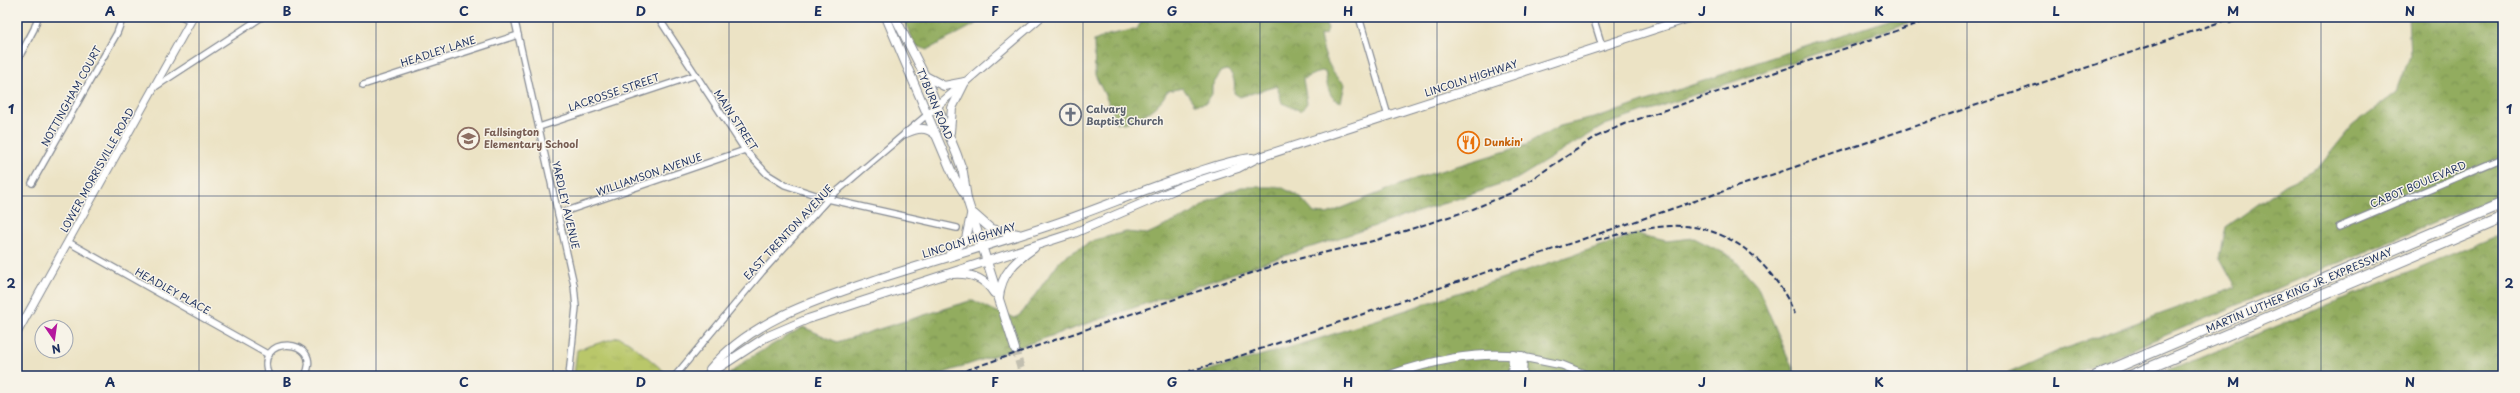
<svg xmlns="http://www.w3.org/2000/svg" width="2520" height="393" font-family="'Playpen Sans',sans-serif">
  <defs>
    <pattern id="forest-crowns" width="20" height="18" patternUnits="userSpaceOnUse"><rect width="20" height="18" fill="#92ac5e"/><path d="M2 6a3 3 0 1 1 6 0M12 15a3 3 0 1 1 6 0" fill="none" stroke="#768c51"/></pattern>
    <pattern id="park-tufts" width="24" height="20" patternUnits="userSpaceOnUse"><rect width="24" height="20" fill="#b9c76a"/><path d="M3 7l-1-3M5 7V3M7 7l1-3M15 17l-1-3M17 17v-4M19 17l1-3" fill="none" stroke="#9eab5e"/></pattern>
  </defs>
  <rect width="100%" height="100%" fill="#f7f3e8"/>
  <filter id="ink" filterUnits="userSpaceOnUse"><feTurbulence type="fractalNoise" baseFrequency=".025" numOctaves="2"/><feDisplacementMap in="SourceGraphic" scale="8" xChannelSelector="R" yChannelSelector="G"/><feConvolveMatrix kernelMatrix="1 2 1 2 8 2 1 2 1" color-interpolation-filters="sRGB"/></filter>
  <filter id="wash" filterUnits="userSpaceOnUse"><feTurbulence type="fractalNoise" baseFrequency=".012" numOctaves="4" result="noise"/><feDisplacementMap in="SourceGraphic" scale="16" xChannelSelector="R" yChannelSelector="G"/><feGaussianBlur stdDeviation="0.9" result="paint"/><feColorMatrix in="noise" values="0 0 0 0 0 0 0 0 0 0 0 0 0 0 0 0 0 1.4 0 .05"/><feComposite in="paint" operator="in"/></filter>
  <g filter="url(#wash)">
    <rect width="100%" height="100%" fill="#ece3c5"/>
    <g fill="url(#forest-crowns)" stroke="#566e5e">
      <polygon points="902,17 984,17 974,25 927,50 916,46"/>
      <path d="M1144,17H1322L1328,28L1326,34L1320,35C1323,54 1330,73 1345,84L1341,102C1328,100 1327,83 1325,72L1321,71L1303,79L1307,103L1301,111L1282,103L1277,86L1240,97L1234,93C1235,83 1235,76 1227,70L1222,71L1212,86V94L1206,103L1195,105L1183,88L1167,91C1162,106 1132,126 1116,123L1112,110L1095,75L1094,41L1108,35L1137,29Z"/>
      <polygon points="1898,17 1925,17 1605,125 1515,180 1284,256 935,376 727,376 746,360 803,327 837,342 973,300 992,310 1015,318 1022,313 1061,259 1094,240 1126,232 1147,234 1191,214 1209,201 1241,187 1281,187 1300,197 1314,213 1327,214 1417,178 1526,145 1560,126 1606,115 1761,61"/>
      <polygon points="2408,17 2503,17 2503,194 2068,376 2002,376 2058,351 2236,287 2220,258 2226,227 2285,185 2319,167 2352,126 2397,91 2410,56"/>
      <polygon points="2503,233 2503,376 2156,376"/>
      <polygon points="1637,234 1666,241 1694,238 1732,257 1757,285 1796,376 1188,376 1309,342"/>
    </g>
    <polygon fill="url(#park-tufts)" stroke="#6a7b64" points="618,337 629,342 665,372 663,376 574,376 577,350"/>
  </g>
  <g filter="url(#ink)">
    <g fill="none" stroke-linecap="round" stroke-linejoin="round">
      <polyline stroke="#c2bfb0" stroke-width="8" stroke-dasharray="8 4" stroke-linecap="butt" points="1015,349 1023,376"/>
      <defs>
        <g id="street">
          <polyline points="183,17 191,21"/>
          <polyline points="514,17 574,285 576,307 569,376"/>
          <polyline points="658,17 745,150 767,174 785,185 828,199 957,228"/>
          <polyline points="1359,17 1388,116"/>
          <polyline points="1593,17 1602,46"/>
          <polyline points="17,61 34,29 38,17"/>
          <polyline points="363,85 518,35"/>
          <polyline points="155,87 262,17"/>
          <polyline points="539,127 696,75"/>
          <polyline points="32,183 117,33 123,17"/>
          <polyline points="558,214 745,150"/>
          <polyline points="2339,227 2503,158"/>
          <polyline points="68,242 269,355"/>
          <path d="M269,376C251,334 325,336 305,376"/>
          <polyline points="675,376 762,272 828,199 928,114"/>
        </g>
        <g id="secondary">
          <polyline points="928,114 1041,17"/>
          <polyline points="17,333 193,17"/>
          <polyline points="1522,357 1562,365 1589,376"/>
        </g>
        <g id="primary">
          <polyline points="886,17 953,175 964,193"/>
          <polyline points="895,17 925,76 957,155 963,172 967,199 1015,349"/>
          <polyline points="927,77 944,86 965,82"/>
          <polyline points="950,132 952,108 965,82"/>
          <path d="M906,133C917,128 926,126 936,135"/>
          <polyline points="974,214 991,229 1018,234"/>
          <polyline points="950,254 966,239 971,215"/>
          <path d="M953,274C970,273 984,277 994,293"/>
          <path d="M999,297C1001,274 1015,261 1034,248"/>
          <path d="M710,369C754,318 822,298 884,277C943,258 1002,242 1060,222C1105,206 1148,188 1194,173C1213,167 1231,160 1252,158"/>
          <polyline points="706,376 766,337 808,319 1074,233 1183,186 1238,168 1257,158 1692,17"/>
          <path d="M1387,376C1431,361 1473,351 1520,356"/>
        </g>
        <g id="highway">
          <polyline points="1513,376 1514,356"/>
          <polyline points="1521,376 1522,357"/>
          <polyline points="2096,376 2503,203"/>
          <polyline points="2130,376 2503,218"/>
        </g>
      </defs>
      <use href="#street" stroke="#848992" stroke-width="8"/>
      <use href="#secondary" stroke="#848992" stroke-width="9"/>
      <use href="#primary" stroke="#848992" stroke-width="10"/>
      <use href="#highway" stroke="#848992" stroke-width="12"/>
      <use href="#street" stroke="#fff" stroke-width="5.5"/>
      <use href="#secondary" stroke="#fff" stroke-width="7"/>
      <use href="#primary" stroke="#fff" stroke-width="8"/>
      <use href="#highway" stroke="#fff" stroke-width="10"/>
      <g stroke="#1b2f5e" stroke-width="2" stroke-dasharray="6 3" stroke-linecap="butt">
        <polyline points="2229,23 2248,17"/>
        <path d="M1596,240C1620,234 1646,227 1671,226C1729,223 1773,264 1795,314"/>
        <polyline points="949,376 1281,263 1377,240 1473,209 1511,193 1594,138 1624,124 1937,17"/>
        <polyline points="1172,376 1231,359 2235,17"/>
      </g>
    </g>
  </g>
  <path fill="none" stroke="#1b2f5e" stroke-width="1" stroke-opacity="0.55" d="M199,17V376M376,17V376M553,17V376M729,17V376M906,17V376M1083,17V376M1260,17V376M1437,17V376M1614,17V376M1791,17V376M1967,17V376M2144,17V376M2321,17V376M17,196H2503"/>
  <defs>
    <symbol id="church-ring" viewBox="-11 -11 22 22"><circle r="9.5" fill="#f7f3e8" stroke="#6b7280" stroke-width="1.5"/><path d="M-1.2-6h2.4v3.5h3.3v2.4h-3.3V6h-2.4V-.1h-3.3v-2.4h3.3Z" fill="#6b7280"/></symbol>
    <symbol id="school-ring" viewBox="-11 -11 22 22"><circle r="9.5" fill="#f7f3e8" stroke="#8d6e63" stroke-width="1.5"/><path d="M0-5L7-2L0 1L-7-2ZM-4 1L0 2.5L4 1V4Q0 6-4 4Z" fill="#8d6e63"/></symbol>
    <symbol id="restaurant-ring" viewBox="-11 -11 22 22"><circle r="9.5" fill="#f7f3e8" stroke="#e8710a" stroke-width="1.5"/><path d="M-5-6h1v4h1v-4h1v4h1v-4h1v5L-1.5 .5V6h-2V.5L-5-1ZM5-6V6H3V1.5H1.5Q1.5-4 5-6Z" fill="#e8710a"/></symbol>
  </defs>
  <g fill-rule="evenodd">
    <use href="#church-ring" x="1058" y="102" width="25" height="25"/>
    <use href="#school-ring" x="456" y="126" width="25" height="25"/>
    <use href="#restaurant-ring" x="1456" y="130" width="25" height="25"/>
  </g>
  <g text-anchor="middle" stroke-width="3" stroke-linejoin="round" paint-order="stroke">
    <g font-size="10" fill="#1b2f5e" stroke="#f7f3e8">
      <text transform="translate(438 51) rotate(-18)" y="4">HEADLEY LANE</text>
      <text transform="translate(1471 78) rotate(-18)" y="4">LINCOLN HIGHWAY</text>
      <text transform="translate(614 92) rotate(-19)" y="4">LACROSSE STREET</text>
      <text transform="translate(71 96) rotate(-61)" y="4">NOTTINGHAM COURT</text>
      <text transform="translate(935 104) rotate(67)" y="4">TYBURN ROAD</text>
      <text transform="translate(736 120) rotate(57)" y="4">MAIN STREET</text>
      <text transform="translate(97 170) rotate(-61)" y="4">LOWER MORRISVILLE ROAD</text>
      <text transform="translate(649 174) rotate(-19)" y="4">WILLIAMSON AVENUE</text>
      <text transform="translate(2418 184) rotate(-23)" y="4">CABOT BOULEVARD</text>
      <text transform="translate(566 205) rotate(77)" y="4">YARDLEY AVENUE</text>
      <text transform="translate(788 232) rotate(-47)" y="4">EAST TRENTON AVENUE</text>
      <text transform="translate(969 240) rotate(-17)" y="4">LINCOLN HIGHWAY</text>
      <text transform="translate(2299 290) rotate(-23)" y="4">MARTIN LUTHER KING JR. EXPRESSWAY</text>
      <text transform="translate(173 291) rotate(29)" y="4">HEADLEY PLACE</text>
    </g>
    <g font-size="10" font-weight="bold" fill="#5b616d" stroke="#f7f3e8" text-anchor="start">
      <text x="1086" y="113">Calvary<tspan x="1086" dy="12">Baptist Church</tspan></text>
    </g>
    <g font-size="10" font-weight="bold" fill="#785e54" stroke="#f7f3e8" text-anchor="start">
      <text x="484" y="136">Fallsington<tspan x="484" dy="12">Elementary School</tspan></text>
    </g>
    <g font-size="10" font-weight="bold" fill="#c56008" stroke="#f7f3e8" text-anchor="start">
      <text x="1484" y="146">Dunkin'</text>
    </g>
  </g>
  <rect width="2520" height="393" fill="none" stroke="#f7f3e8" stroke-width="44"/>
  <g transform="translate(54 339) rotate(167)"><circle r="19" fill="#f7f3e8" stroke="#9fa5b1"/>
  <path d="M0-3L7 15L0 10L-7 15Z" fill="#b5179e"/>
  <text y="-6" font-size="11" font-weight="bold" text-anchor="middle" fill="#1b2f5e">N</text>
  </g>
  <rect x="22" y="22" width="2476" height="349" fill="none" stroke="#1b2f5e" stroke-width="1.5"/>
  <g font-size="13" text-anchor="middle" font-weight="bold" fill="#1b2f5e">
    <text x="110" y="16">A</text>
    <text x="287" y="16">B</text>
    <text x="464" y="16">C</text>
    <text x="641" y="16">D</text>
    <text x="818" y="16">E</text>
    <text x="995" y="16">F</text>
    <text x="1172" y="16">G</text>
    <text x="1348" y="16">H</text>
    <text x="1525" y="16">I</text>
    <text x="1702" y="16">J</text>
    <text x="1879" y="16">K</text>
    <text x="2056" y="16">L</text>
    <text x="2233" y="16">M</text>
    <text x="2410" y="16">N</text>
    <text x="11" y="114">1</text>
    <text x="2509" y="114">1</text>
    <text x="11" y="288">2</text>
    <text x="2509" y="288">2</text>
    <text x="110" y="387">A</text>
    <text x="287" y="387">B</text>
    <text x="464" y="387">C</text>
    <text x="641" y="387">D</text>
    <text x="818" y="387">E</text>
    <text x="995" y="387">F</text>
    <text x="1172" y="387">G</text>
    <text x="1348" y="387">H</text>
    <text x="1525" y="387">I</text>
    <text x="1702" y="387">J</text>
    <text x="1879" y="387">K</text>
    <text x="2056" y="387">L</text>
    <text x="2233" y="387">M</text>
    <text x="2410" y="387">N</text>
  </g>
</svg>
